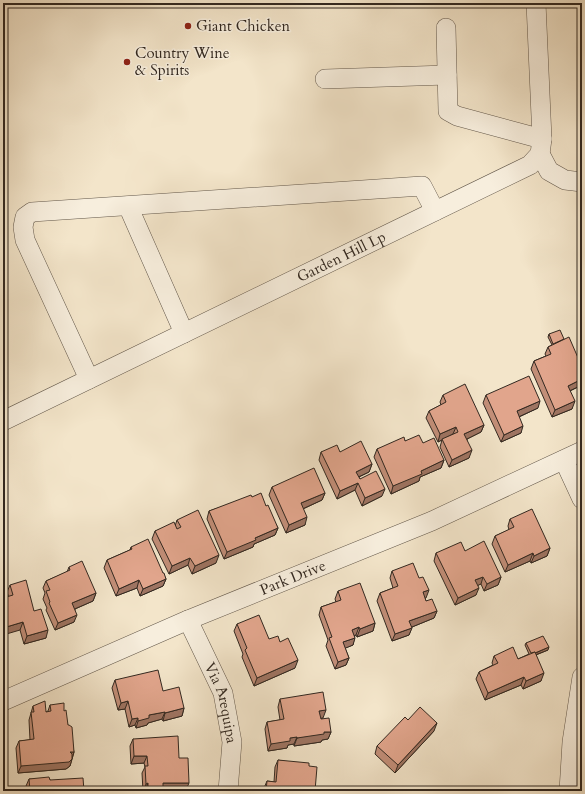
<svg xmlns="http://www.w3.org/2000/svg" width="585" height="794" font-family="Cardo,serif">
  <rect width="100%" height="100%" fill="#f3e5ca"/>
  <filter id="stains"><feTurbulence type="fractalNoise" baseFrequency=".005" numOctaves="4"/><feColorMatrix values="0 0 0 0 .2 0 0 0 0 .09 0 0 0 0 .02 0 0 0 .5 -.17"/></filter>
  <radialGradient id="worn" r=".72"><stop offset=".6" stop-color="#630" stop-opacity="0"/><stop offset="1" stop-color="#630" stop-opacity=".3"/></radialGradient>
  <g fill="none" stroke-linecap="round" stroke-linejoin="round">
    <defs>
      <g id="minor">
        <polyline points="446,28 448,111 457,116 542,139"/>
        <polyline points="325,79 447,75"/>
        <polyline points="540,154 549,171 565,180 582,182"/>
        <polyline points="128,206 184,333"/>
        <polyline points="89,379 25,240 23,227 25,217 32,212 422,186 435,211"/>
        <path id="s1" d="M3,421L530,165L540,154L542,139L536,3"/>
        <polyline points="564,460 582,499"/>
        <path id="s2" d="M188,620L223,693L232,742L228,791"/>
        <path id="s3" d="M3,701L188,620L432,521L582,451"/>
        <polyline points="569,791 572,742 582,677"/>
      </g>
    </defs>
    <use href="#minor" stroke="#62574a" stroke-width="20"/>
    <use href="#minor" stroke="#f7eedd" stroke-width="19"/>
  </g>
  <g fill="#c28e78" stroke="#322820">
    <polygon points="549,334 564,339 582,367 582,385 570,391 572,409 552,417 531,369 534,361 546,356 545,354 548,347 552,345 548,337"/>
    <polygon points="443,395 484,425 481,432 467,439 469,458 449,467 440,447 442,440 438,442 426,418 429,411 441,405 440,402"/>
    <polygon points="486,395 538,408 519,417 521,433 501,442 483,403"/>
    <polygon points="405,441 423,443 444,460 441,468 420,477 419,481 391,494 374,457 377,449"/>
    <polygon points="321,452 340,452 372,464 369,472 359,477 360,479 382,496 362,506 355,490 337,499 319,460"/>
    <polygon points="272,487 325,493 322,500 303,509 305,525 286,533 269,495"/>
    <polygon points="252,497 266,506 278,528 275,535 254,544 253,547 224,559 207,519 209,511"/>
    <polygon points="510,519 550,548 547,556 531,563 530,561 505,572 492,544 495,536 509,530 508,526"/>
    <polygon points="177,520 216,563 192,574 188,565 169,574 152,539 155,531 175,526"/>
    <polygon points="131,547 163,573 166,579 163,586 140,596 137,588 116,596 104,568 107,560 130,550"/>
    <polygon points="465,551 501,577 498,585 484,591 481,584 478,585 476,595 455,605 434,561 436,553"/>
    <polygon points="69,567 96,593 93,601 75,609 74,622 55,630 46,610 47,608 43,599 45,593 43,588 46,581 67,572"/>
    <polygon points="392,571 426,598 425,598 426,601 437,611 434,618 412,627 409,635 392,641 377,601 380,593 393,588 390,578"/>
    <polygon points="10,585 34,611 46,638 24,644 20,630 7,592"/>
    <polygon points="338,591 375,623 373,631 357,637 356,635 355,635 353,645 345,648 349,658 346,665 335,669 326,646 328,640 319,615 321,607 336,602 335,599"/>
    <polygon points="237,624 269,639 295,668 254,686 242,657 243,654 234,631"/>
    <polygon points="526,643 548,650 536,655 541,681 523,689 521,685 485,700 476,679 479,672 493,665 492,663 494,656 518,659 529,654 525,645"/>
    <polygon points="115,680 163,691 184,708 182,716 163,721 162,719 148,723 147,725 136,728 135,725 129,727 125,709 118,710 112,688"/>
    <polygon points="280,699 323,718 321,718 321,719 331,732 328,739 322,740 321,742 294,746 294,744 288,745 287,748 268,751 265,729 267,722 280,720 278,707"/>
    <polygon points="50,705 64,711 74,752 70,766 66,769 18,773 16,748 19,741 30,740 29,720 33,706 46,712 48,711"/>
    <polygon points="408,720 434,731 395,773 375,754 377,746"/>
    <polygon points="133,739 179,758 186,790 143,791 142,773 145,767 144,763 131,764 130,746"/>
    <polygon points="278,760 309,766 315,791 264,791 264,788 267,781 274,782 275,767"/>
    <polygon points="29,779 50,780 84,791 26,791 26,786"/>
  </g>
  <g fill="#9e7462" stroke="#322820">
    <polygon points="582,379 582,385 565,393 568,386"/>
    <polygon points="540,401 538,408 514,419 517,411"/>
    <polygon points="575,401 572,409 552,417 555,410"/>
    <polygon points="484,425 481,432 461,442 464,434"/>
    <polygon points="523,426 521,433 501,442 504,435"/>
    <polygon points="456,427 453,434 438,442 440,434"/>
    <polygon points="472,450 469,458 449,467 452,460"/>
    <polygon points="444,460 441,468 420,477 419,481 391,494 393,486 421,471"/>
    <polygon points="372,464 369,472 354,479 356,472"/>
    <polygon points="358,483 355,490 337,499 340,491"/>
    <polygon points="385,489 382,496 362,506 365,498"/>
    <polygon points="325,493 322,500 298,511 301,503"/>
    <polygon points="307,517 305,525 286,533 289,525"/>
    <polygon points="278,528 275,535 254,544 253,547 224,559 227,552 255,538"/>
    <polygon points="550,548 547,556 531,563 534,556"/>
    <polygon points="533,553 530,561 505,572 508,565"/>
    <polygon points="219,555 216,563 192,574 195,566"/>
    <polygon points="190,558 188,565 169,574 172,566"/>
    <polygon points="483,577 481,584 472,588 475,580"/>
    <polygon points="501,577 498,585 484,591 487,584"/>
    <polygon points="166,579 163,586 140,596 143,589"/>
    <polygon points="139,580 137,588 116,596 119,589"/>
    <polygon points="479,588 476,595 455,605 458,598"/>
    <polygon points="429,590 426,598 420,600 423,592"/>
    <polygon points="96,593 93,601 70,611 72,603"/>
    <polygon points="437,611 434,618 407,629 409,621"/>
    <polygon points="77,615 74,622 55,630 58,623"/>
    <polygon points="23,622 20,630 3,635 3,628"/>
    <polygon points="375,623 373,631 357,637 360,629"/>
    <polygon points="359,627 356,635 350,637 352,630"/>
    <polygon points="412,628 409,635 392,641 395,634"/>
    <polygon points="48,630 46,638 24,644 27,636"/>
    <polygon points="355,638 353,645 341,650 343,642"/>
    <polygon points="549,647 548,650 530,657 531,655"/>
    <polygon points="349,658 346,665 335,669 338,662"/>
    <polygon points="298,660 295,668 254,686 257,678"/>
    <polygon points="544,673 541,681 523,689 526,681"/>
    <polygon points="524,677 521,685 485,700 488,693"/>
    <polygon points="128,701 125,709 118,710 121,703"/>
    <polygon points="184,708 182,716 163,721 165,713"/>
    <polygon points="326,710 323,718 317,719 319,711"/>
    <polygon points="165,712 162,719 148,723 147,725 136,728 138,721 149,715"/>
    <polygon points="138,718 135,725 129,727 132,719"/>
    <polygon points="437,723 434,731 395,773 398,765"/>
    <polygon points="324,732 331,732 328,739 322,740 321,742 294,746 297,738"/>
    <polygon points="297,737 294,744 288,745 287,748 268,751 271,744 290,738"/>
    <polygon points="70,752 74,752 70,766 66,769 18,773 21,766"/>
    <polygon points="134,756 147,756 144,763 131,764"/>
    <polygon points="148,783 145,791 143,791 146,784"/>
    <polygon points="163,783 189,783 186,790 148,791 148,789"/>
  </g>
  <g fill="#e1a58c" stroke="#322820">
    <polygon points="560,330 564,339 553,344 549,334"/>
    <polygon points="569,337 582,367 582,379 568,386 575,401 555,410 534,361 551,354 548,347"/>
    <polygon points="529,376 540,401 517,411 523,426 504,435 486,395"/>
    <polygon points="465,384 484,425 464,434 472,450 452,460 442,439 458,432 456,427 440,434 429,411 446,402 443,395"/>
    <polygon points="419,435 423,443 434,438 444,460 421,471 422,474 393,486 377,449 404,437 405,441"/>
    <polygon points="361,441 372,464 356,472 360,479 376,471 385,489 365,498 358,483 340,491 321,452 337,445 340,452"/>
    <polygon points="314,468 325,493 301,503 307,517 289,525 272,487"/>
    <polygon points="261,493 266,506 268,505 278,528 255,538 256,540 227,552 209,511 251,495 252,497"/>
    <polygon points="532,509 550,548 534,556 533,553 508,565 495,536 514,527 510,519"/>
    <polygon points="198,510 219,555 195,566 190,558 172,566 155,531 174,522 177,529 181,527 177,520"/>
    <polygon points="148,539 163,573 164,573 166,579 143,589 139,580 119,589 107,560 132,549 131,547"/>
    <polygon points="484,541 501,577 487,584 483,577 475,580 479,588 458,598 436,553 461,542 465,551"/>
    <polygon points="82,561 96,593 72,603 77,615 58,623 49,603 50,602 46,591 50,590 46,581 70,570 69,567"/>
    <polygon points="413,563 419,578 423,577 429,590 423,592 426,601 432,599 437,611 409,621 412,628 395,634 380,593 398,586 392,571"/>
    <polygon points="26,580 34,611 41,609 48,630 27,636 23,622 3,628 3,598 13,595 10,585"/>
    <polygon points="360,583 375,623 360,629 359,627 352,630 355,638 343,642 349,658 338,662 329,638 332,637 321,607 341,600 338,591"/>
    <polygon points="259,615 269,639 278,636 280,642 288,638 298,660 257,678 245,650 247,648 237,624"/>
    <polygon points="543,636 549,647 535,653 535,652 531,653 526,643"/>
    <polygon points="513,647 518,659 535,652 544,673 526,681 524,677 488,693 479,672 498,663 494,656"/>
    <polygon points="158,670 163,691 179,687 184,708 165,713 165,712 149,715 149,718 138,721 138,718 132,719 128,701 121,703 115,680"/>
    <polygon points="323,692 326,710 319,711 321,719 329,718 331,732 324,732 324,734 297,738 297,737 290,738 290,741 271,744 267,722 284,719 280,699"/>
    <polygon points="45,701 46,712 51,711 50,705 64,703 64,711 66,710 68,725 69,725 72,727 74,752 70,752 72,754 72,759 69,762 21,766 19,741 34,739 31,712 34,712 33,706"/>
    <polygon points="420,707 437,723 398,765 377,746 405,717 408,720"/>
    <polygon points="178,736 179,758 188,758 189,783 163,783 163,788 148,789 148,783 146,784 145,766 148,766 147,756 134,756 133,739"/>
    <polygon points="278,760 309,763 309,766 317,767 315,791 266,791 267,781 276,782"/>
    <polygon points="49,777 50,780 83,778 84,791 30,791 29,779"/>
  </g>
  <g fill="#8f2418" stroke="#f7eedd" stroke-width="1.5">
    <circle cx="188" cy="26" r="4"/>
    <circle cx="127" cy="62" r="4"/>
  </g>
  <g text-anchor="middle" stroke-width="3" stroke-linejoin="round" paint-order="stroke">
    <g font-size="15" fill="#322820" stroke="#f7eedd" text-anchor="start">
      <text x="196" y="31">Giant Chicken</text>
      <text x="135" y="58">Country Wine<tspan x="135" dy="17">&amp; Spirits</tspan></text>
    </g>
    <g font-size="15" fill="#322820" stroke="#f7eedd">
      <text dy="5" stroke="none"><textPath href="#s1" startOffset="376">Garden Hill Lp</textPath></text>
      <text dy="5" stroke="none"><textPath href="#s3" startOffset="315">Park Drive</textPath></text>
      <text dy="5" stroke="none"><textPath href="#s2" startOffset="90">Via Arequipa</textPath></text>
    </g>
  </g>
  <rect width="585" height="794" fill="none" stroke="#f3e5ca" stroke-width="16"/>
  <rect x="4" y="4" width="577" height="786" fill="none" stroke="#322820" stroke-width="2"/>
  <rect x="8" y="8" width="569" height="778" fill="none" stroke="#322820"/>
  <rect width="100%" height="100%" filter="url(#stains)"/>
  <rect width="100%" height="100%" fill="url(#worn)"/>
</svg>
